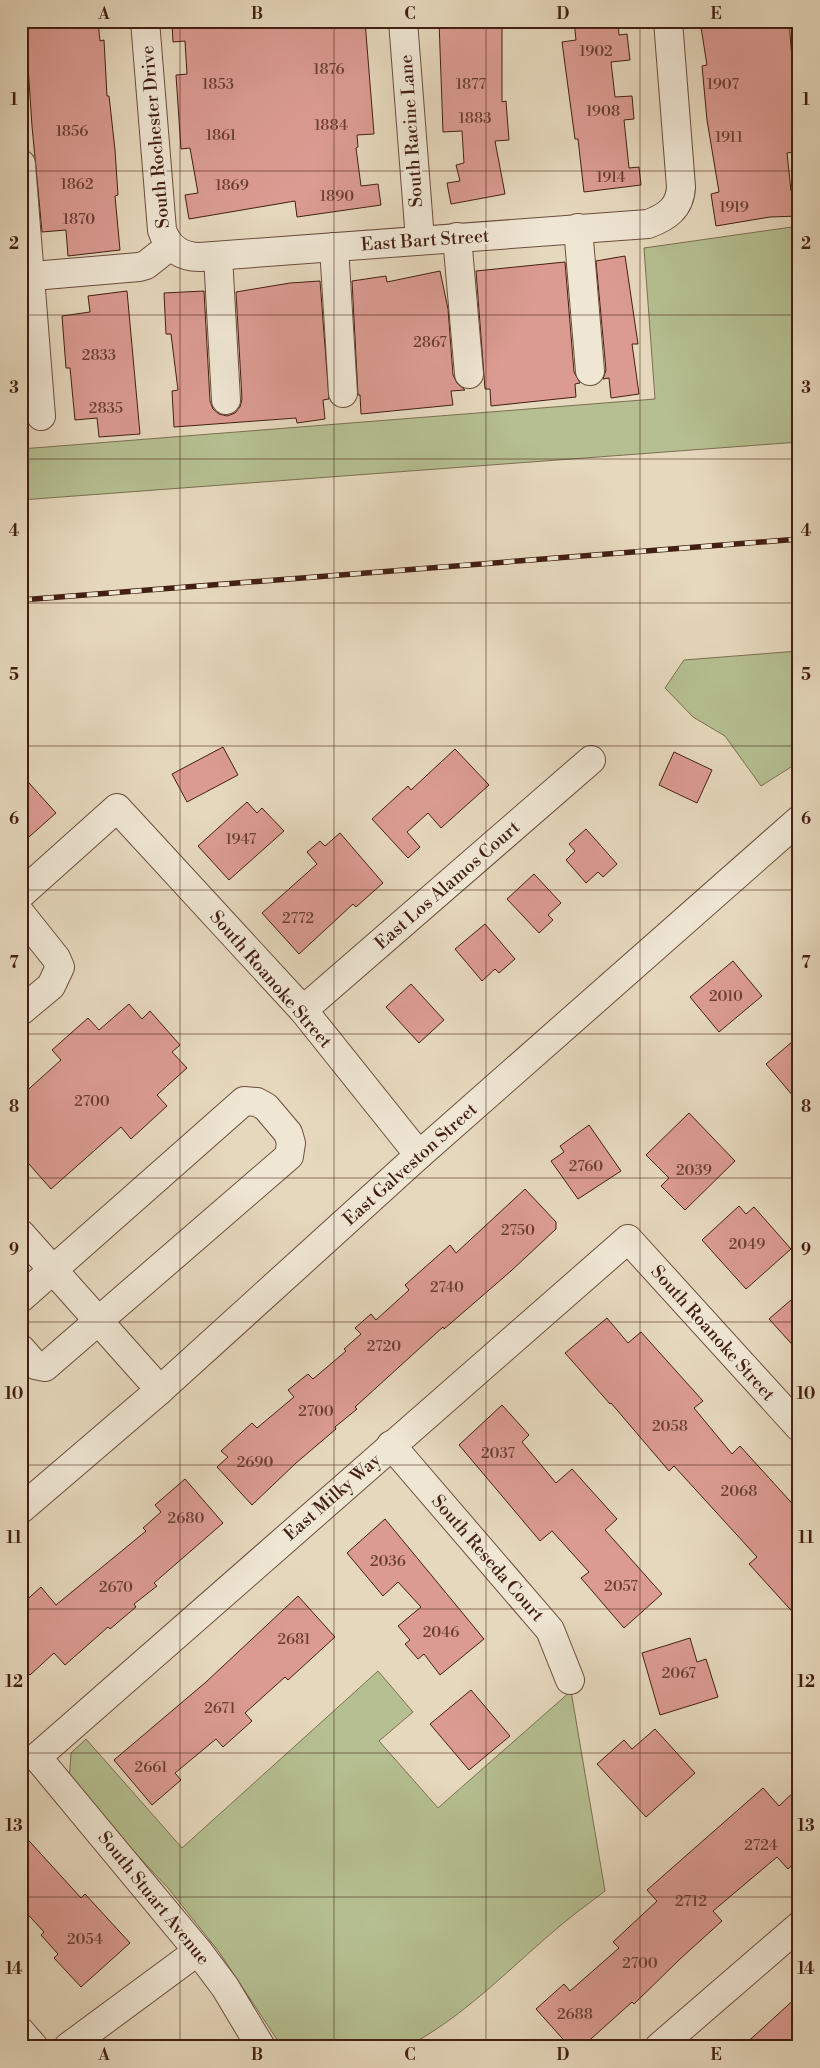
<svg xmlns="http://www.w3.org/2000/svg" width="820" height="2068" font-family="'Libre Bodoni',serif">
  <rect width="100%" height="100%" fill="#e6d8bd"/>
  <filter id="stains"><feTurbulence type="fractalNoise" baseFrequency=".004" numOctaves="4"/><feColorMatrix values="0 0 0 0 .2 0 0 0 0 .09 0 0 0 0 .02 0 0 0 .5 -.17"/></filter>
  <radialGradient id="worn" r=".72"><stop offset=".6" stop-color="#630" stop-opacity="0"/><stop offset="1" stop-color="#630" stop-opacity=".3"/></radialGradient>
  <g fill="#b5bf91" stroke="#7c6f52">
    <polygon points="799,226 799,442 21,500 21,449 655,399 644,248"/>
    <polygon points="799,651 799,762 761,786 725,736 693,717 665,688 684,660"/>
    <path d="M378,1671L413,1712L379,1741L438,1808L571,1691L605,1891C588,1904 570,1917 554,1931C507,1971 461,2019 406,2047H282L219,1952L168,1888L69,1782L71,1753L86,1739L182,1848Z"/>
  </g>
  <g fill="#db9b92" stroke="#431f12">
    <polygon points="25,21 98,21 100,41 104,40 107,96 109,96 115,150 118,195 115,196 120,250 68,256 66,230 42,232 32,126"/>
    <polygon points="172,21 365,21 374,134 357,135 358,147 356,148 361,186 378,184 381,205 297,217 295,201 189,219 185,195 198,193 190,148 181,149 176,75 187,74 185,41 173,42"/>
    <polygon points="439,21 502,21 502,102 506,101 509,140 495,141 505,194 451,204 447,183 460,181 456,165 464,163 462,131 443,132"/>
    <polygon points="574,21 618,21 619,35 627,34 630,60 611,62 615,97 632,96 634,119 624,120 629,168 639,167 641,185 584,192 578,139 575,139 562,42 576,40"/>
    <polygon points="700,21 789,21 795,96 793,97 799,125 799,151 787,153 791,191 799,190 799,216 770,217 716,226 711,194 719,192 707,120 702,66 707,65"/>
    <polygon points="625,256 638,344 632,344 639,394 611,398 609,378 603,379 606,370 596,261"/>
    <polygon points="565,262 574,372 580,383 575,384 576,397 491,406 490,389 485,389 476,271"/>
    <polygon points="440,271 448,309 453,375 457,383 465,390 451,391 453,405 361,414 360,395 358,395 352,281 386,276 387,282"/>
    <polygon points="320,281 329,399 323,400 325,419 297,423 296,418 174,427 172,391 178,390 171,334 166,334 164,293 204,291 210,401 213,409 219,414 227,416 235,413 240,407 242,399 236,292 290,283"/>
    <polygon points="127,291 140,434 99,437 97,418 75,420 70,368 66,368 62,316 90,312 88,296"/>
    <polygon points="223,747 238,775 187,802 172,774"/>
    <polygon points="455,749 489,785 441,828 428,813 407,832 420,847 408,858 372,819 408,786 411,790"/>
    <polygon points="674,752 712,770 697,803 659,785"/>
    <polygon points="21,774 56,813 21,844"/>
    <polygon points="247,802 257,813 262,808 284,831 229,880 198,846"/>
    <polygon points="586,829 617,864 603,877 598,872 586,883 566,860 575,851 569,844"/>
    <polygon points="340,833 383,883 356,907 353,904 299,954 262,913 317,864 307,852 320,841 325,846"/>
    <polygon points="534,874 561,903 548,915 553,920 539,933 507,899"/>
    <polygon points="485,924 515,959 499,973 495,969 482,981 455,949"/>
    <polygon points="733,961 762,996 719,1032 690,997"/>
    <polygon points="411,984 444,1020 419,1043 386,1007"/>
    <polygon points="129,1004 142,1019 150,1011 180,1045 172,1052 187,1068 157,1095 167,1106 131,1139 121,1127 51,1189 21,1155 21,1096 61,1060 52,1050 88,1018 99,1030"/>
    <polygon points="799,1036 799,1103 766,1064"/>
    <polygon points="689,1113 735,1161 685,1210 661,1186 669,1178 646,1155"/>
    <polygon points="589,1125 621,1171 578,1199 551,1161 564,1152 560,1146"/>
    <polygon points="525,1189 556,1222 556,1229 511,1271 444,1329 443,1327 355,1407 357,1409 335,1427 336,1429 296,1463 252,1505 217,1467 228,1457 221,1451 252,1423 257,1428 294,1397 288,1390 308,1374 313,1379 346,1351 344,1349 361,1334 355,1328 371,1314 376,1320 409,1290 405,1285 450,1245 456,1253"/>
    <polygon points="739,1206 746,1214 754,1207 791,1249 746,1289 702,1240"/>
    <polygon points="799,1293 799,1352 769,1319"/>
    <polygon points="607,1318 628,1343 641,1332 703,1401 694,1408 732,1454 740,1446 799,1511 799,1619 749,1564 757,1557 674,1466 669,1471 611,1403 610,1404 565,1353"/>
    <polygon points="502,1405 529,1435 522,1442 556,1483 572,1469 617,1519 605,1530 662,1594 624,1628 581,1578 589,1572 552,1531 540,1541 459,1445"/>
    <polygon points="185,1479 223,1523 154,1583 157,1586 134,1604 136,1607 110,1629 108,1627 65,1665 54,1653 30,1675 21,1665 21,1605 41,1587 56,1605 146,1531 143,1528 161,1512 155,1505"/>
    <polygon points="385,1519 484,1639 440,1675 424,1654 418,1659 405,1644 410,1640 398,1626 421,1607 398,1582 383,1596 347,1553"/>
    <polygon points="298,1596 335,1637 288,1680 285,1677 245,1713 252,1721 223,1747 216,1739 175,1773 181,1780 152,1805 114,1760 206,1682"/>
    <polygon points="690,1638 697,1662 706,1659 718,1697 660,1715 642,1653"/>
    <polygon points="471,1690 510,1736 469,1770 430,1724"/>
    <polygon points="655,1729 695,1773 646,1817 597,1764 624,1740 632,1749"/>
    <polygon points="799,1787 799,1859 788,1869 777,1857 713,1911 722,1921 680,1959 634,2004 632,2002 582,2047 570,2047 536,2009 564,1984 570,1991 619,1948 613,1942 657,1901 647,1890 763,1788 779,1806"/>
    <polygon points="21,1832 81,1898 85,1894 130,1943 81,1987 54,1958 58,1954 41,1935 44,1932 21,1907"/>
    <polygon points="799,1995 799,2047 742,2047"/>
  </g>
  <g fill="none" stroke-linecap="round" stroke-linejoin="round">
    <defs>
      <g id="minor">
        <path d="M145,21L162,230C168,248 181,257 200,257L648,224C667,217 680,208 681,187L668,21"/>
        <polyline points="403,21 420,240"/>
        <polyline points="21,164 41,416"/>
        <polyline points="578,228 590,371"/>
        <polyline points="457,237 469,374"/>
        <polyline points="334,247 343,393"/>
        <polyline points="218,256 226,400"/>
        <polyline points="21,277 139,267 146,265 170,246"/>
        <polyline points="21,894 117,808 303,1010 419,1155"/>
        <polyline points="21,914 56,958 60,967 51,986 21,1011"/>
        <polyline points="303,1010 591,760"/>
        <polyline points="21,1234 160,1390"/>
        <polyline points="21,1298 244,1101 257,1102 266,1107 288,1133 291,1143 289,1156 45,1367 35,1365 21,1349"/>
        <polyline points="391,1445 550,1630 570,1680"/>
        <polyline points="21,1509 160,1390 419,1155 799,820"/>
        <polyline points="21,2032 34,2047"/>
        <polyline points="68,2047 198,1951"/>
        <polyline points="261,2047 225,1987 198,1951 37,1757 628,1239 799,1427"/>
        <polyline points="659,2047 799,1926"/>
      </g>
    </defs>
    <use href="#minor" stroke="#6c4d3d" stroke-width="30"/>
    <use href="#minor" stroke="#efe6d4" stroke-width="28"/>
    <defs>
      <polyline id="rail" points="21,600 799,539"/>
    </defs>
    <use href="#rail" stroke="#431f12" stroke-width="5.5"/>
    <use href="#rail" stroke="#efe6d4" stroke-width="4" stroke-dasharray="11" stroke-linecap="butt"/>
  </g>
  <path fill="none" stroke="#431f12" stroke-width="1" stroke-opacity="0.55" d="M180,21V2047M334,21V2047M486,21V2047M640,21V2047M21,171H799M21,315H799M21,459H799M21,603H799M21,746H799M21,890H799M21,1034H799M21,1178H799M21,1322H799M21,1465H799M21,1609H799M21,1753H799M21,1897H799"/>
  <g text-anchor="middle" stroke-width="4.5" stroke-linejoin="round" paint-order="stroke">
    <g font-size="15" fill="#693e32">
      <text x="596" y="56">1902</text>
      <text x="329" y="74">1876</text>
      <text x="218" y="89">1853</text>
      <text x="471" y="89">1877</text>
      <text x="723" y="89">1907</text>
      <text x="603" y="116">1908</text>
      <text x="475" y="123">1883</text>
      <text x="331" y="130">1884</text>
      <text x="72" y="136">1856</text>
      <text x="221" y="140">1861</text>
      <text x="729" y="142">1911</text>
      <text x="611" y="182">1914</text>
      <text x="77" y="189">1862</text>
      <text x="232" y="190">1869</text>
      <text x="337" y="201">1890</text>
      <text x="734" y="212">1919</text>
      <text x="79" y="224">1870</text>
      <text x="430" y="347">2867</text>
      <text x="99" y="360">2833</text>
      <text x="106" y="413">2835</text>
      <text x="241" y="844">1947</text>
      <text x="298" y="923">2772</text>
      <text x="726" y="1001">2010</text>
      <text x="92" y="1106">2700</text>
      <text x="586" y="1171">2760</text>
      <text x="694" y="1175">2039</text>
      <text x="518" y="1235">2750</text>
      <text x="747" y="1249">2049</text>
      <text x="447" y="1292">2740</text>
      <text x="384" y="1351">2720</text>
      <text x="316" y="1416">2700</text>
      <text x="670" y="1431">2058</text>
      <text x="498" y="1458">2037</text>
      <text x="255" y="1467">2690</text>
      <text x="739" y="1496">2068</text>
      <text x="186" y="1523">2680</text>
      <text x="388" y="1566">2036</text>
      <text x="621" y="1591">2057</text>
      <text x="116" y="1592">2670</text>
      <text x="441" y="1637">2046</text>
      <text x="294" y="1644">2681</text>
      <text x="679" y="1678">2067</text>
      <text x="220" y="1713">2671</text>
      <text x="151" y="1772">2661</text>
      <text x="761" y="1850">2724</text>
      <text x="691" y="1906">2712</text>
      <text x="85" y="1944">2054</text>
      <text x="640" y="1968">2700</text>
      <text x="575" y="2019">2688</text>
    </g>
    <g font-size="18" fill="#431f12" stroke="#efe6d4">
      <text transform="translate(411 131) rotate(-94)" y="6">South Racine Lane</text>
      <text transform="translate(155 137) rotate(-95)" y="6">South Rochester Drive</text>
      <text transform="translate(425 240) rotate(-4)" y="6">East Bart Street</text>
      <text transform="translate(447 885) rotate(-41)" y="6">East Los Alamos Court</text>
      <text transform="translate(271 979) rotate(49)" y="6">South Roanoke Street</text>
      <text transform="translate(410 1164) rotate(-42)" y="6">East Galveston Street</text>
      <text transform="translate(713 1333) rotate(48)" y="6">South Roanoke Street</text>
      <text transform="translate(332 1497) rotate(-41)" y="6">East Milky Way</text>
      <text transform="translate(488 1558) rotate(49)" y="6">South Reseda Court</text>
      <text transform="translate(154 1898) rotate(51)" y="6">South Stuart Avenue</text>
    </g>
  </g>
  <rect width="820" height="2068" fill="none" stroke="#e6d8bd" stroke-width="55"/>
  <rect x="28" y="28" width="764" height="2012" fill="none" stroke="#431f12" stroke-width="2"/>
  <g font-size="16" text-anchor="middle" font-weight="bold" fill="#431f12">
    <text x="104" y="19">A</text>
    <text x="257" y="19">B</text>
    <text x="410" y="19">C</text>
    <text x="563" y="19">D</text>
    <text x="716" y="19">E</text>
    <text x="14" y="105">1</text>
    <text x="806" y="105">1</text>
    <text x="14" y="249">2</text>
    <text x="806" y="249">2</text>
    <text x="14" y="393">3</text>
    <text x="806" y="393">3</text>
    <text x="14" y="536">4</text>
    <text x="806" y="536">4</text>
    <text x="14" y="680">5</text>
    <text x="806" y="680">5</text>
    <text x="14" y="824">6</text>
    <text x="806" y="824">6</text>
    <text x="14" y="968">7</text>
    <text x="806" y="968">7</text>
    <text x="14" y="1112">8</text>
    <text x="806" y="1112">8</text>
    <text x="14" y="1255">9</text>
    <text x="806" y="1255">9</text>
    <text x="14" y="1399">10</text>
    <text x="806" y="1399">10</text>
    <text x="14" y="1543">11</text>
    <text x="806" y="1543">11</text>
    <text x="14" y="1687">12</text>
    <text x="806" y="1687">12</text>
    <text x="14" y="1831">13</text>
    <text x="806" y="1831">13</text>
    <text x="14" y="1974">14</text>
    <text x="806" y="1974">14</text>
    <text x="104" y="2060">A</text>
    <text x="257" y="2060">B</text>
    <text x="410" y="2060">C</text>
    <text x="563" y="2060">D</text>
    <text x="716" y="2060">E</text>
  </g>
  <rect width="100%" height="100%" filter="url(#stains)"/>
  <rect width="100%" height="100%" fill="url(#worn)"/>
</svg>
